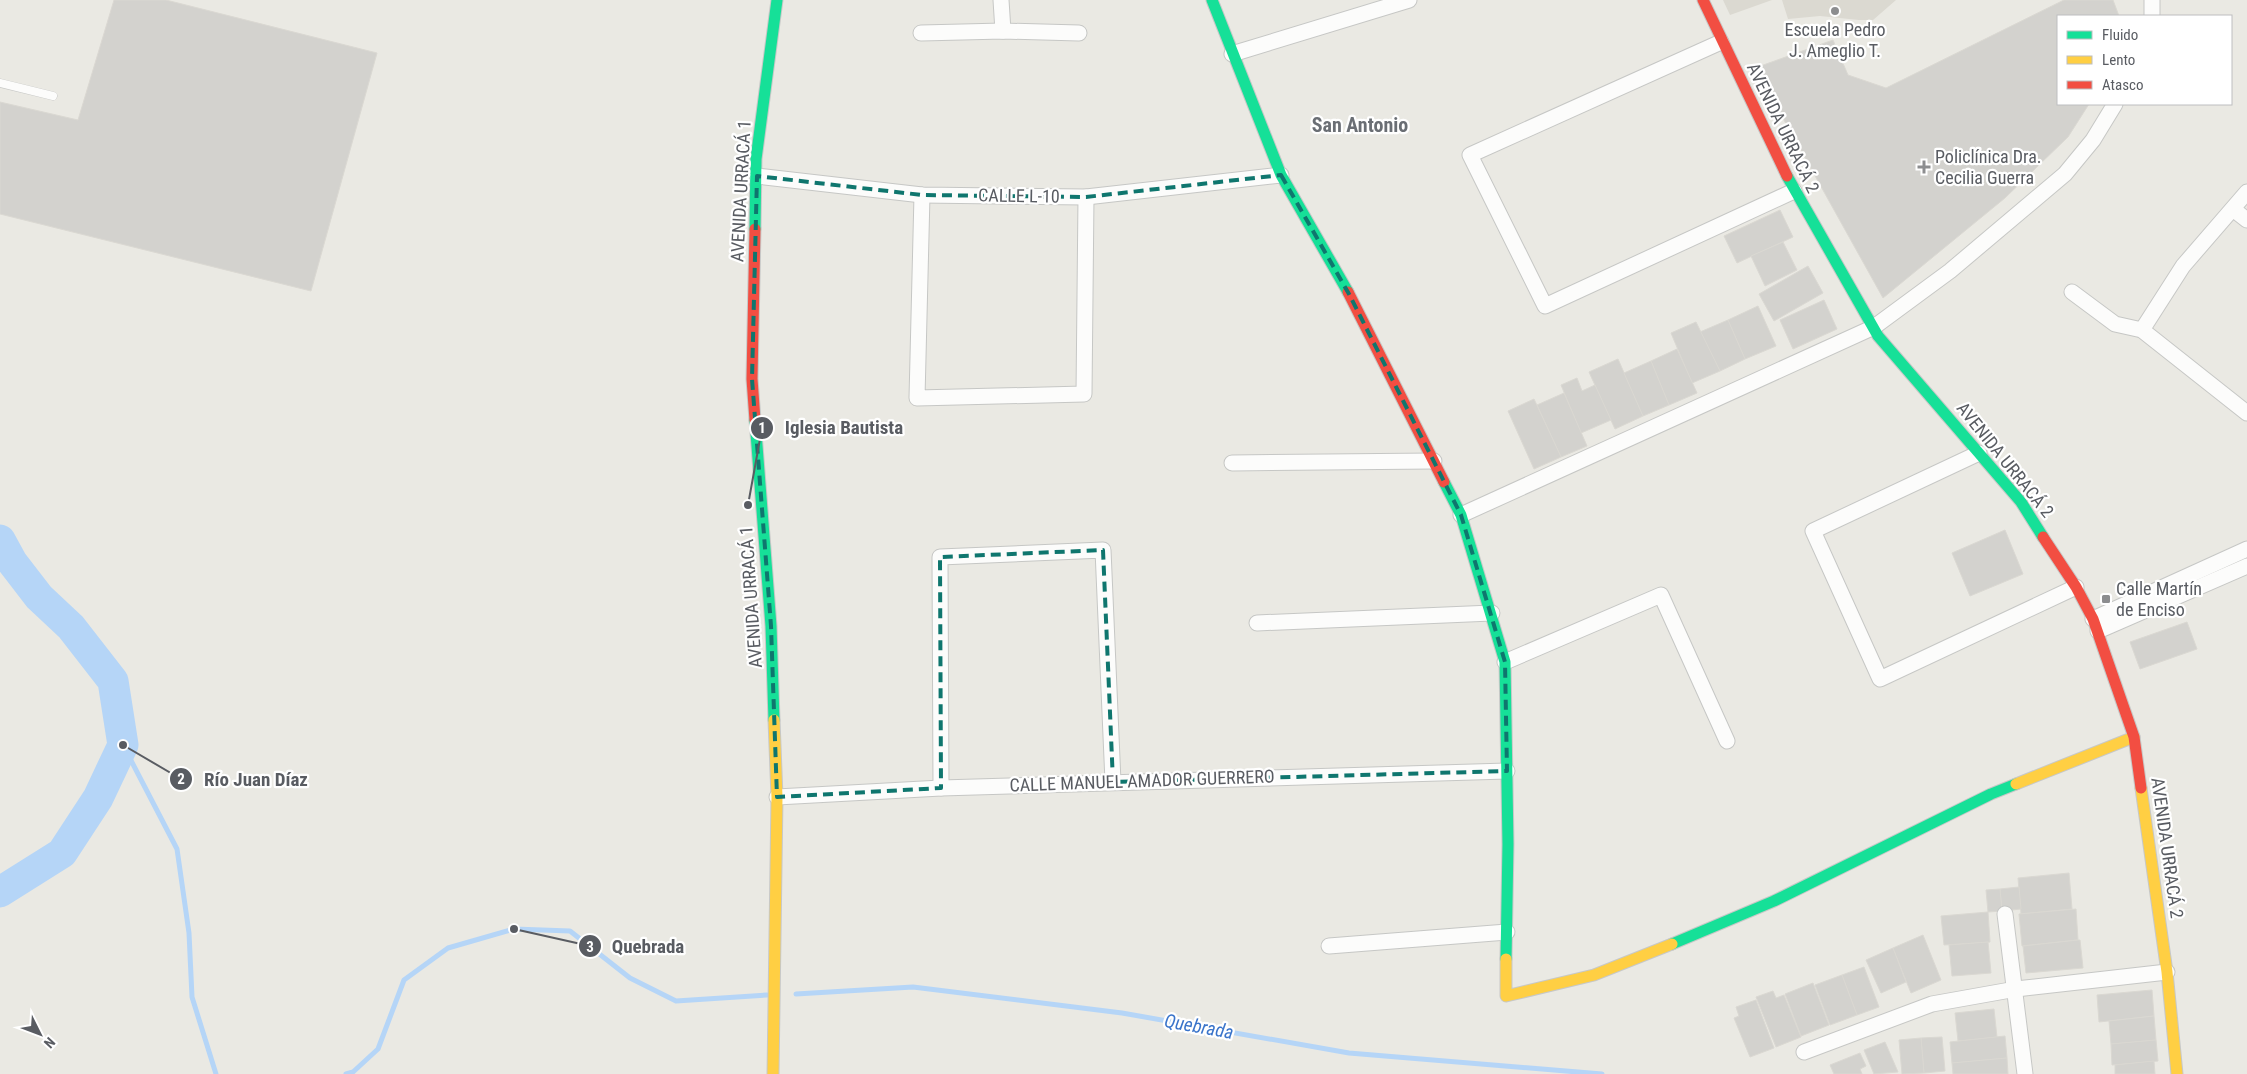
<svg xmlns="http://www.w3.org/2000/svg" width="2247" height="1074" font-family="'Roboto Condensed',sans-serif">
  <rect width="100%" height="100%" fill="#eae9e3"/>
  <g fill="#dbd9d1">
    <polygon points="1723,0 1772,0 1730,15"/>
    <polygon points="1782,0 1896,0 1873,20 1859,20 1820,16 1788,19"/>
  </g>
  <g fill="none" stroke-linecap="round" stroke-linejoin="round">
    <g stroke="#b5d5f7" stroke-width="5">
      <polyline points="123,745 177,849 189,933 192,997 216,1074"/>
      <polyline points="796,994 913,987 1122,1013 1349,1053 1602,1074"/>
      <polyline points="346,1074 353,1072 378,1049 404,980 448,948 514,929 570,931 630,978 676,1001 767,995"/>
    </g>
    <polyline stroke="#b5d5f7" stroke-width="31" points="0,540 12,562 39,597 71,627 113,681 123,745 98,798 62,853 0,892"/>
  </g>
  <g fill="#d3d2ce" stroke="#dad8d2">
    <polygon points="114,0 166,0 377,53 311,291 0,214 0,102 78,120"/>
    <polygon points="2064,0 2113,0 2119,16 2058,16 2058,104 2089,104 2068,137 2005,198 1883,298 1755,68 1833,40 1848,75 1886,88"/>
    <polygon points="1780,210 1793,237 1737,263 1724,236"/>
    <polygon points="1783,242 1797,270 1765,286 1751,256"/>
    <polygon points="1808,266 1823,293 1774,321 1759,294"/>
    <polygon points="1824,300 1837,329 1793,349 1780,320"/>
    <polygon points="1758,306 1776,346 1745,359 1728,320"/>
    <polygon points="1728,320 1745,359 1720,371 1700,332"/>
    <polygon points="1696,322 1720,371 1692,383 1671,333"/>
    <polygon points="1677,349 1697,393 1669,405 1651,361"/>
    <polygon points="1618,359 1643,416 1615,429 1589,372"/>
    <polygon points="1651,361 1669,405 1643,416 1624,373"/>
    <polygon points="1577,378 1582,391 1595,385 1611,420 1581,433 1561,385"/>
    <polygon points="1564,393 1587,446 1561,457 1537,405"/>
    <polygon points="1534,399 1561,457 1534,469 1508,411"/>
    <polygon points="2005,530 2023,574 1970,596 1952,553"/>
    <polygon points="2187,622 2197,649 2140,669 2130,642"/>
    <polygon points="2069,873 2072,909 2021,914 2018,878"/>
    <polygon points="2019,887 2021,909 2002,911 2000,889"/>
    <polygon points="2000,889 2002,911 1988,912 1986,890"/>
    <polygon points="2076,909 2078,940 2022,946 2019,914"/>
    <polygon points="1988,912 1990,942 1944,945 1941,916"/>
    <polygon points="1923,935 1941,980 1911,993 1893,948"/>
    <polygon points="2078,940 2080,940 2083,968 2026,973 2023,946"/>
    <polygon points="1988,942 1991,973 1952,976 1949,945"/>
    <polygon points="1893,948 1906,982 1881,993 1866,960"/>
    <polygon points="1864,967 1879,1007 1857,1015 1842,975"/>
    <polygon points="1842,975 1857,1015 1830,1025 1815,985"/>
    <polygon points="1813,983 1829,1025 1801,1036 1785,994"/>
    <polygon points="2152,990 2154,1016 2099,1022 2097,995"/>
    <polygon points="1773,991 1776,998 1784,995 1801,1037 1776,1047 1756,997"/>
    <polygon points="1756,1000 1774,1048 1750,1057 1734,1018 1739,1016 1736,1007"/>
    <polygon points="1994,1009 1997,1037 1958,1041 1955,1013"/>
    <polygon points="2154,1016 2156,1040 2111,1044 2109,1021"/>
    <polygon points="2005,1036 2007,1058 1952,1063 1950,1042"/>
    <polygon points="1942,1037 1945,1071 1924,1073 1921,1038"/>
    <polygon points="1921,1038 1924,1073 1902,1074 1899,1040"/>
    <polygon points="2156,1040 2158,1061 2112,1065 2111,1044"/>
    <polygon points="1885,1042 1898,1072 1874,1074 1864,1050"/>
    <polygon points="1860,1053 1866,1066 1860,1069 1862,1074 1834,1074 1830,1065"/>
    <polygon points="2007,1058 2008,1074 1953,1074 1952,1063"/>
    <polygon points="2154,1061 2155,1074 2115,1074 2115,1065"/>
  </g>
  <g fill="none" stroke-linecap="round" stroke-linejoin="round">
    <defs>
      <polyline id="lane" points="0,83 53,96"/>
      <g id="street">
        <polyline points="1001,0 1003,31"/>
        <polyline points="2152,0 2152,16"/>
        <polyline points="921,33 1003,31 1079,33"/>
        <polyline points="1721,42 1470,155 1545,306 1794,191"/>
        <polyline points="1232,54 1409,0"/>
        <polyline points="757,176 922,195 1086,197 1281,175"/>
        <polyline points="922,195 917,398 1084,394 1086,197"/>
        <polyline points="2233,209 2247,220"/>
        <polyline points="2072,292 2115,324 2142,330 2247,413"/>
        <polyline points="2142,330 2183,266 2247,192"/>
        <polyline points="1979,453 1813,531 1880,679 2076,587"/>
        <polyline points="1232,463 1434,461"/>
        <polyline points="1461,515 1874,327 1950,271 2065,174 2093,140 2115,104"/>
        <polyline points="2093,619 2247,549"/>
        <polyline points="1257,623 1492,613"/>
        <polyline points="2098,631 2247,566"/>
        <polyline points="1505,662 1661,595 1727,741"/>
        <polyline points="941,788 940,557 1103,550 1113,782"/>
        <polyline points="777,797 941,788 1507,771"/>
        <polyline points="2005,914 2025,1074"/>
        <polyline points="1329,946 1507,932"/>
        <polyline points="1804,1052 1932,1004 2016,989 2167,972"/>
      </g>
      <g id="fast">
        <polyline points="1212,0 1281,175 1348,292"/>
        <polyline points="1787,176 1878,336 2021,502 2043,537"/>
        <polyline points="755,229 756,159 777,0"/>
        <polyline points="755,420 771,626 774,720"/>
        <polyline points="1444,482 1461,515 1505,662 1508,844 1506,959"/>
        <polyline points="1672,944 1774,901 1991,794 2016,784"/>
      </g>
      <g id="slow">
        <polyline points="2016,784 2134,737"/>
        <polyline points="2141,788 2167,972 2177,1074"/>
        <polyline points="1506,959 1506,996 1594,975 1672,944"/>
        <polyline points="773,1074 777,797 774,720"/>
      </g>
      <g id="jam">
        <polyline points="1703,0 1787,176"/>
        <polyline points="755,229 752,379 755,420"/>
        <polyline points="1348,292 1444,482"/>
        <polyline points="2043,537 2076,587 2093,619 2134,737 2141,788"/>
      </g>
    </defs>
    <use href="#lane" stroke="#c6c7c5" stroke-width="9"/>
    <use href="#street" stroke="#c6c7c5" stroke-width="17"/>
    <use href="#fast" stroke="#c7c8c7" stroke-width="13"/>
    <use href="#slow" stroke="#c7c8c7" stroke-width="13"/>
    <use href="#jam" stroke="#c7c8c7" stroke-width="13"/>
    <use href="#lane" stroke="#fcfcfb" stroke-width="8"/>
    <use href="#street" stroke="#fcfcfb" stroke-width="15"/>
    <use href="#fast" stroke="#16e098" stroke-width="11"/>
    <use href="#slow" stroke="#ffcf43" stroke-width="11"/>
    <use href="#jam" stroke="#f24e42" stroke-width="11"/>
  </g>
  <path fill="none" stroke="#0f766e" stroke-width="4" stroke-dasharray="10 6" stroke-linejoin="round" d="M1281,175L1349,294L1461,515L1505,662L1507,771L1113,782L1103,550L940,557L941,788L777,797L771,626L752,379L757,176L922,195L1086,197Z"/>
  <g fill="#8c8d8f" stroke="#fff" stroke-width="2">
    <circle cx="1835" cy="11" r="5"/>
    <path d="M1921.5 159.5h5v5h5v5h-5v5h-5v-5h-5v-5h5z"/>
    <rect x="2101" y="594" width="10" height="10" rx="2.5"/>
  </g>
  <g text-anchor="middle" stroke-width="4.5" stroke-linejoin="round" paint-order="stroke">
    <g font-size="18" fill="#595c62" stroke="#fff" text-anchor="start">
      <text x="1835" y="36" text-anchor="middle">Escuela Pedro<tspan x="1835" dy="21">J. Ameglio T.</tspan></text>
      <text x="1935" y="163">Policlínica Dra.<tspan x="1935" dy="21">Cecilia Guerra</tspan></text>
      <text x="2116" y="595">Calle Martín<tspan x="2116" dy="21">de Enciso</tspan></text>
    </g>
    <g font-size="18" fill="#595c62" stroke="#fff">
      <text transform="translate(1783 128) rotate(64)" y="6">AVENIDA URRACÁ 2</text>
      <text transform="translate(741 191) rotate(-87)" y="6">AVENIDA URRACÁ 1</text>
      <text transform="translate(1019 196) rotate(1)" y="6">CALLE L-10</text>
      <text transform="translate(2005 460) rotate(51)" y="6">AVENIDA URRACÁ 2</text>
      <text transform="translate(751 597) rotate(-94)" y="6">AVENIDA URRACÁ 1</text>
      <text transform="translate(1142 781) rotate(-2)" y="6">CALLE MANUEL AMADOR GUERRERO</text>
      <text transform="translate(2167 848) rotate(82)" y="6">AVENIDA URRACÁ 2</text>
    </g>
    <g font-size="19" font-style="italic" fill="#3a74ca" stroke="#fff">
      <text transform="translate(1199 1026) rotate(10)" y="7">Quebrada</text>
    </g>
    <g font-size="20" font-weight="bold" fill="#6a6e74" stroke="#fff">
      <text x="1360" y="132">San Antonio</text>
    </g>
  </g>
  <path fill="none" stroke="#595c62" stroke-width="2" d="M748 505L762 428M123 745L181 779M514 929L590 946"/>
  <g fill="#595c62" stroke="#fff" stroke-width="2">
    <circle cx="748" cy="505" r="5"/>
    <circle cx="123" cy="745" r="5"/>
    <circle cx="514" cy="929" r="5"/>
    <circle cx="762" cy="428" r="12"/>
    <circle cx="181" cy="779" r="12"/>
    <circle cx="590" cy="946" r="12"/>
  </g>
  <g font-size="15" text-anchor="middle" font-weight="bold" fill="#fff">
    <text x="762" y="433">1</text>
    <text x="181" y="784">2</text>
    <text x="590" y="952">3</text>
  </g>
  <g font-size="19" text-anchor="middle" font-weight="bold" fill="#595c62" stroke="#fff" stroke-width="4.5" stroke-linejoin="round" paint-order="stroke">
    <text x="844" y="434">Iglesia Bautista</text>
    <text x="256" y="786">Río Juan Díaz</text>
    <text x="648" y="953">Quebrada</text>
  </g>
  <rect x="2057" y="15" width="175" height="90" fill="#ffffff" stroke="#bdbec0"/>
  <rect x="2067" y="31" width="25" height="8" fill="#16e098" stroke="#bdbec0"/>
  <text x="2102" y="40" font-size="15" fill="#595c62">Fluido</text>
  <rect x="2067" y="56" width="25" height="8" fill="#ffcf43" stroke="#bdbec0"/>
  <text x="2102" y="65" font-size="15" fill="#595c62">Lento</text>
  <rect x="2067" y="81" width="25" height="8" fill="#f24e42" stroke="#bdbec0"/>
  <text x="2102" y="90" font-size="15" fill="#595c62">Atasco</text>
  <g transform="translate(40 1034) rotate(132)" stroke="#ffffff" stroke-width="4" paint-order="stroke">
  <path d="M0-4L9 19L0 12L-9 19Z" fill="#595c62"/>
  <text y="-8" font-size="14" font-weight="bold" text-anchor="middle" fill="#595c62">N</text>
  </g>
</svg>
